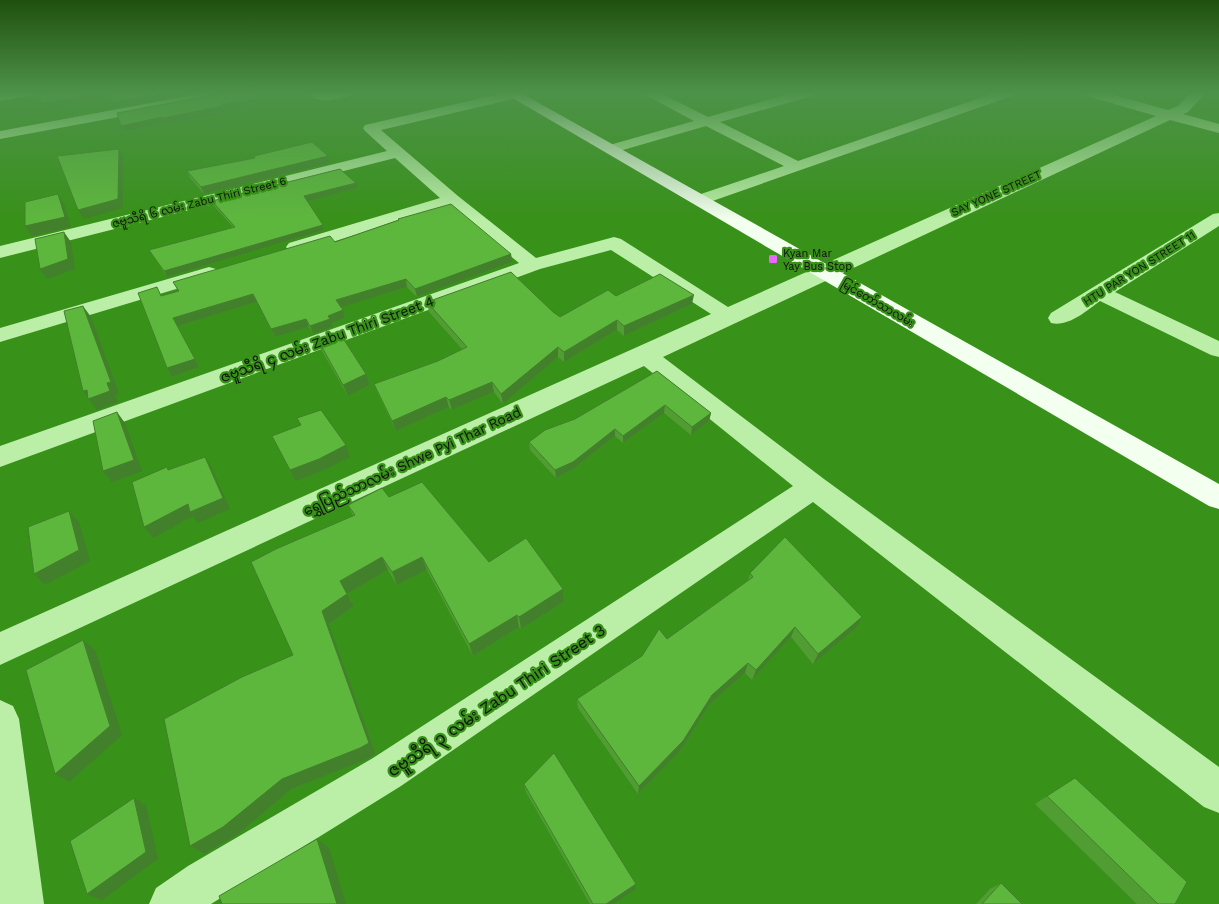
<svg xmlns="http://www.w3.org/2000/svg" width="1219" height="904" font-family="'Work Sans','Noto Sans Myanmar',sans-serif">
  <rect width="100%" height="100%" fill="#389119"/>
  <g fill="none" stroke-linecap="round" stroke-linejoin="round">
    <g fill="#bbefa7" fill-rule="evenodd">
      <polygon points="0,93 31,93 29,96 0,101"/>
      <polygon points="204,93 233,93 226,97 0,139 0,131"/>
      <path d="M309,93H351L349,96C336,99 319,105 309,93Z"/>
      <polygon points="504,93 518,93 520,95 518,98 381,130 458,196 536,258 614,237 621,239 728,307 1156,116 1087,96 1085,93 1107,93 1168,110 1178,106 1191,93 1206,93 1188,112 1183,114 1219,124 1219,133 1170,120 663,357 824,479 1219,767 1219,813 1204,807 813,502 401,786 211,904 149,904 156,888 188,866 373,758 793,486 644,366 0,665 0,632 711,314 611,250 540,269 0,467 0,446 519,263 449,206 303,251 296,253 289,251 286,247 289,243 440,198 395,158 0,258 0,246 387,151 365,131 363,128 365,125"/>
      <polygon points="642,93 660,93 708,117 792,93 814,93 812,96 720,122 798,161 994,93 1014,93 1012,96 701,205 695,204 692,200 695,196 784,166 706,126 616,152 606,152 603,149 606,146 694,121"/>
      <path d="M1219,213V226L1115,292L1219,341V357L1211,355L1100,301C1086,311 1069,327 1051,323L1048,318L1051,313L1213,214Z"/>
      <polygon points="209,267 216,269 219,273 216,277 0,342 0,328"/>
      <polygon points="0,700 13,706 19,719 44,904 0,904"/>
    </g>
    <polygon fill="#f3ffef" fill-rule="evenodd" points="504,93 521,93 1219,484 1219,509 1209,506"/>
  </g>
  <g fill="#519d34">
    <polygon points="330,163 204,194 190,178 187,171"/>
    <polygon points="357,188 307,201 323,225 324,230 167,277 149,250 233,227 214,206 212,201"/>
    <polygon points="398,219 511,254 512,262 417,297 407,287 341,307 345,318 332,323 333,327 313,334 309,327 275,337 257,302 178,326 199,367 172,377 167,368 161,296 178,291 173,282 335,242 398,220"/>
    <polygon points="616,296 692,304 624,336 617,330 564,362 558,357 503,404 494,392 452,410 449,407 396,431 378,394 374,384 438,361 462,349 429,312 427,302 553,312 560,317"/>
    <polygon points="318,340 366,374 370,385 348,396 322,351"/>
    <polygon points="657,371 711,413 709,421 691,435 664,413 623,443 615,436 573,469 556,478 530,450 529,442 575,419"/>
    <polygon points="389,497 489,562 563,589 564,602 521,629 519,627 473,656 427,570 397,585 388,570 347,594 354,606 329,624 376,754 368,759 292,789 236,836 204,854 190,846 293,655 353,516 348,505"/>
    <polygon points="750,573 857,627 813,664 791,637 752,680 745,673 710,704 681,750 638,794 578,708 577,699 667,639 748,580"/>
    <polygon points="1075,778 1175,904 1137,904 1035,804"/>
    <polygon points="524,784 635,890 614,904 590,904 526,792"/>
    <polygon points="1001,883 1022,904 976,904 990,889"/>
  </g>
  <g fill="#42802b">
    <polygon points="97,93 109,93 111,96 45,109 42,103"/>
    <polygon points="163,93 193,93 115,108 112,102"/>
    <polygon points="256,93 257,93 258,104 224,109 225,112 165,124 163,118 221,104"/>
    <polygon points="162,117 164,123 124,131 121,126"/>
    <polygon points="119,149 123,157 123,208 84,219 78,210"/>
    <polygon points="328,156 330,163 204,194 201,187"/>
    <polygon points="356,183 357,188 305,202 304,196"/>
    <polygon points="58,194 64,204 71,227 32,236 25,226"/>
    <polygon points="323,225 324,230 167,277 164,271"/>
    <polygon points="64,232 71,242 75,269 47,279 40,269"/>
    <polygon points="511,254 512,262 417,297 415,289"/>
    <polygon points="406,279 407,287 339,308 336,300"/>
    <polygon points="253,294 257,302 178,326 199,367 172,377 167,368 173,318"/>
    <polygon points="694,295 692,304 624,336 624,326"/>
    <polygon points="83,306 91,317 119,393 115,395 118,402 97,410 83,391 87,390"/>
    <polygon points="343,310 345,318 332,323 333,327 313,334 310,326 328,316"/>
    <polygon points="306,319 309,327 275,337 271,329"/>
    <polygon points="617,320 617,330 564,362 564,352"/>
    <polygon points="558,347 558,357 503,404 501,394"/>
    <polygon points="366,374 370,385 348,396 343,385"/>
    <polygon points="492,382 494,392 452,410 449,400"/>
    <polygon points="446,397 449,407 396,431 392,421"/>
    <polygon points="665,405 664,413 623,443 623,436"/>
    <polygon points="117,412 125,423 142,471 112,482 103,471"/>
    <polygon points="711,413 709,421 691,435 692,427"/>
    <polygon points="615,429 615,436 573,469 556,478 555,470"/>
    <polygon points="346,445 350,457 324,470 296,481 290,470"/>
    <polygon points="205,457 212,468 230,509 198,523 193,516 153,538 144,527"/>
    <polygon points="69,511 79,522 90,561 45,585 34,574"/>
    <polygon points="382,557 388,570 347,594 354,606 329,624 376,754 368,759 292,789 236,836 204,854 190,846 322,611 340,581"/>
    <polygon points="422,557 427,570 397,585 392,572"/>
    <polygon points="563,589 564,602 521,629 519,617"/>
    <polygon points="517,615 519,627 473,656 469,644"/>
    <polygon points="862,617 857,627 813,664 818,654"/>
    <polygon points="795,627 791,637 752,680 756,670"/>
    <polygon points="83,640 95,650 122,735 69,782 55,774"/>
    <polygon points="748,663 745,673 710,704 681,750 638,794 639,786 712,695"/>
    <polygon points="134,798 146,805 158,859 102,900 87,894"/>
    <polygon points="317,839 329,848 346,904 337,904"/>
    <polygon points="636,884 635,890 614,904 606,904"/>
  </g>
  <g fill="#5eb73d" stroke="#42802b">
    <polygon points="36,93 97,93 42,103"/>
    <polygon points="109,93 163,93 112,102"/>
    <polygon points="225,93 256,93 256,99 221,104 223,106 163,118 162,117 121,126 117,113"/>
    <polygon points="312,142 328,156 201,187 187,171 255,158 254,156"/>
    <polygon points="119,149 118,199 78,210 57,156"/>
    <polygon points="340,169 356,183 304,196 323,225 164,271 149,250 235,227 212,201"/>
    <polygon points="58,194 65,217 25,226 25,202"/>
    <polygon points="451,204 511,254 415,289 406,279 336,300 343,310 328,316 330,319 310,326 306,319 271,329 253,294 173,318 195,359 167,368 138,293 157,287 161,296 179,291 173,282 330,236 335,242 399,220 398,219"/>
    <polygon points="64,232 68,259 40,269 35,239"/>
    <polygon points="511,272 553,312 560,317 608,290 616,296 660,274 694,295 624,326 617,320 564,352 558,347 501,394 492,382 449,400 446,397 392,421 374,384 438,361 467,347 427,302"/>
    <polygon points="83,306 111,382 107,383 110,391 88,399 87,390 83,391 64,311"/>
    <polygon points="339,332 366,374 343,385 318,340"/>
    <polygon points="657,371 711,413 692,427 665,405 623,436 615,429 573,462 555,470 529,442 545,430 575,419"/>
    <polygon points="321,410 346,445 319,459 290,470 272,436 301,425 297,418"/>
    <polygon points="117,412 134,460 103,471 93,421"/>
    <polygon points="205,457 223,498 190,512 188,504 144,527 132,482 167,467 168,470"/>
    <polygon points="422,482 489,562 526,538 563,589 519,617 517,615 469,644 422,557 392,572 382,557 340,581 347,594 322,611 369,743 360,748 282,779 223,827 190,846 164,719 242,677 293,655 251,562 276,549 355,515 348,505 382,488 389,497"/>
    <polygon points="69,511 79,550 34,574 28,527"/>
    <polygon points="785,537 862,617 818,654 795,627 756,670 748,663 712,695 683,741 639,786 577,699 642,656 659,629 667,639 753,577 750,573"/>
    <polygon points="83,640 110,726 55,774 26,670"/>
    <polygon points="554,753 636,884 606,904 593,904 524,784"/>
    <polygon points="1075,778 1187,882 1175,904 1158,904 1047,796"/>
    <polygon points="134,798 146,852 87,894 70,841"/>
    <polygon points="317,839 337,904 222,904 219,896"/>
    <polygon points="1001,883 1022,904 982,904"/>
  </g>
  <linearGradient id="sky" x2="0" y2="1"><stop stop-color="#1f500e"/><stop offset="0.42" stop-color="#4d9249"/><stop offset="1" stop-color="#4d9249" stop-opacity="0"/></linearGradient>
  <rect width="1219" height="220" fill="url(#sky)"/>
  <rect fill="#ed65ff" stroke="#389119" stroke-width="2" x="768" y="254" width="10" height="10" rx="2.5"/>
  <g text-anchor="middle" stroke-width="4.5" stroke-linejoin="round" paint-order="stroke">
    <g font-size="11" fill="#111" stroke="#389119">
      <text transform="translate(996 193) rotate(-24)" y="4">SAY YONE STREET</text>
      <text transform="translate(199 202) rotate(-14)" y="4">ဇဗူသီရိ ၆ လမ်း Zabu Thiri Street 6</text>
      <text transform="translate(1139 268) rotate(-32)" y="4">HTU PAR YON STREET 11</text>
      <text transform="translate(878 303) rotate(30)" y="4">မြင်တော်သာလမ်း</text>
    </g>
    <g font-size="11" fill="#111" stroke="#389119" text-anchor="start">
      <text x="783" y="257">Kyan Mar<tspan x="783" dy="13">Yay Bus Stop</tspan></text>
    </g>
    <g font-size="14" fill="#111" stroke="#389119">
      <text transform="translate(327 339) rotate(-20)" y="5">ဇဗူသီရိ ၄ လမ်း Zabu Thiri Street 4</text>
      <text transform="translate(412 461) rotate(-25)" y="5">ရွှေပြည်သာလမ်း Shwe Pyi Thar Road</text>
    </g>
    <g font-size="16" fill="#111" stroke="#389119">
      <text transform="translate(496 700) rotate(-34)" y="6">ဇဗူသီရိ ၃ လမ်း Zabu Thiri Street 3</text>
    </g>
  </g>
</svg>
